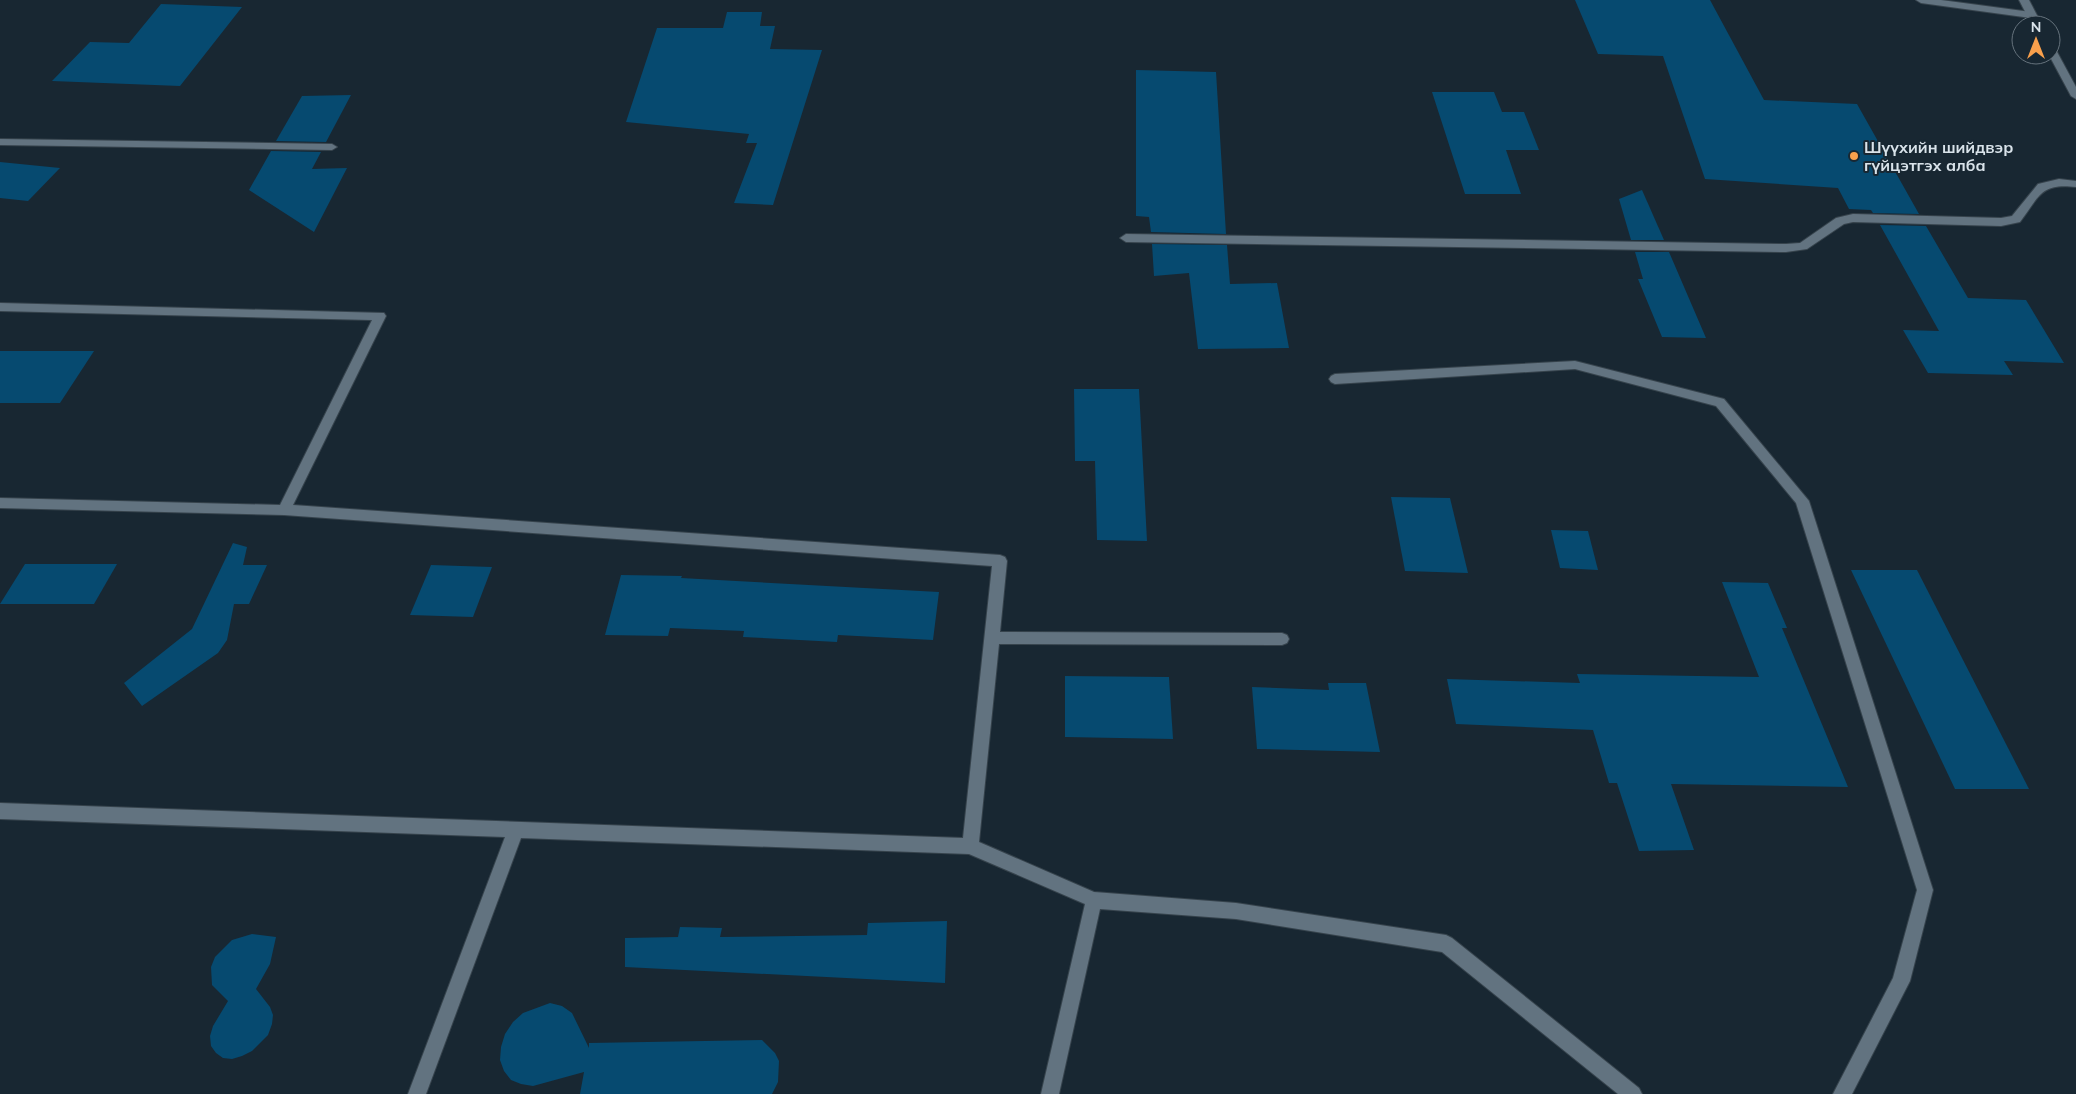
<svg xmlns="http://www.w3.org/2000/svg" width="2076" height="1094" font-family="Mulish,sans-serif">
  <rect width="100%" height="100%" fill="#182732"/>
  <g fill="#064a70">
    <polygon points="1575,0 1710,0 1764,100 1857,104 1919,214 1873,213 1871,210 1849,209 1838,188 1705,179 1663,56 1598,54"/>
    <polygon points="161,4 242,7 180,86 52,81 90,42 129,43"/>
    <polygon points="727,12 762,12 760,26 775,26 770,49 822,50 773,205 734,203 757,143 746,143 749,134 626,122 657,28 723,28"/>
    <polygon points="1136,70 1216,72 1226,234 1151,232 1149,217 1136,216"/>
    <polygon points="1432,92 1494,92 1502,112 1524,112 1539,150 1506,150 1521,194 1465,194"/>
    <polygon points="351,95 326,142 276,141 302,96"/>
    <polygon points="271,151 321,152 312,169 347,168 314,232 249,190"/>
    <polygon points="0,162 60,168 28,201 0,198"/>
    <polygon points="1642,190 1664,240 1631,240 1619,199"/>
    <polygon points="1880,225 1926,226 1968,298 2026,300 2064,363 2004,361 2013,375 1928,373 1903,330 1939,331"/>
    <polygon points="1152,244 1227,245 1230,284 1277,283 1289,348 1198,349 1189,273 1154,276"/>
    <polygon points="1635,252 1669,252 1706,338 1662,337 1638,279 1643,279"/>
    <polygon points="0,351 94,351 60,403 0,403"/>
    <polygon points="1074,389 1139,389 1147,541 1097,540 1095,461 1075,461"/>
    <polygon points="1391,497 1450,498 1468,573 1405,571"/>
    <polygon points="1551,530 1588,531 1598,570 1560,568"/>
    <polygon points="233,543 247,547 243,565 267,565 249,604 234,604 227,640 218,653 142,706 124,683 192,629"/>
    <polygon points="25,564 117,564 94,604 0,604"/>
    <polygon points="431,565 492,567 473,617 410,615"/>
    <polygon points="1851,570 1917,570 2029,789 1955,789"/>
    <polygon points="621,575 682,576 681,578 939,592 933,640 838,635 837,642 743,637 744,631 670,628 668,636 605,635"/>
    <polygon points="1722,582 1768,583 1787,628 1782,628 1848,787 1671,784 1694,850 1639,851 1617,783 1609,783 1593,730 1456,724 1447,679 1580,683 1577,674 1759,677"/>
    <polygon points="1065,676 1169,677 1173,739 1065,737"/>
    <polygon points="1328,683 1366,683 1380,752 1257,749 1252,687 1329,690"/>
    <polygon points="947,921 945,983 625,967 625,938 678,937 680,927 722,928 720,937 867,935 868,923"/>
    <polygon points="252,934 276,937 270,964 256,989 270,1007 273,1015 272,1024 268,1035 252,1051 242,1056 232,1059 223,1058 216,1053 211,1046 210,1036 213,1026 228,1001 212,985 211,967 215,957 232,940"/>
    <polygon points="550,1003 562,1006 572,1013 589,1048 589,1043 762,1040 775,1053 779,1061 778,1082 772,1094 580,1094 584,1072 533,1086 521,1084 511,1080 504,1071 500,1060 501,1047 505,1034 513,1022 523,1013"/>
  </g>
  <g fill="none" stroke-linecap="round" stroke-linejoin="round">
    <defs>
      <path id="service" d="M2059,179L2076,181V187C2040,183 2040,196 2020,222L2001,226L1853,222L1844,224L1807,249L1786,252L1126,242L1120,238L1126,234L1786,244L1800,243L1836,218L1853,214L2001,218L2012,216L2038,184Z"/>
      <g id="minor">
        <polygon points="1916,0 1941,0 2031,12 2036,15 2031,18 1921,3"/>
        <polygon points="0,139 332,144 337,147 332,150 0,145"/>
        <polygon points="0,303 384,313 386,316 293,505 1000,555 1005,557 1007,561 1000,632 1282,633 1287,635 1289,639 1287,643 1282,645 999,644 979,842 1094,892 1236,903 1446,935 1452,938 1639,1088 1642,1094 1618,1094 1442,952 1236,919 1100,909 1059,1094 1041,1094 1085,904 969,854 521,838 426,1094 408,1094 505,837 0,819 0,803 963,838 992,566 284,515 0,508 0,498 280,505 372,320 0,311"/>
        <polygon points="1575,361 1724,399 1809,501 1933,890 1910,981 1852,1094 1833,1094 1893,978 1917,890 1796,503 1716,406 1575,369 1335,384 1331,382 1329,379 1331,376 1335,374"/>
      </g>
      <g id="tertiary">
        <polygon points="2019,0 2029,0 2042,25 2032,25"/>
        <polygon points="2051,47 2056,50 2076,87 2076,99 2071,96 2049,55 2051,55"/>
      </g>
    </defs>
    <use href="#service" stroke="#36434c" stroke-width="2"/>
    <use href="#minor" stroke="#36434c" stroke-width="2"/>
    <use href="#tertiary" stroke="#36434c" stroke-width="2"/>
    <use href="#service" fill="#627380" fill-rule="evenodd"/>
    <use href="#minor" fill="#627380" fill-rule="evenodd"/>
    <use href="#tertiary" fill="#627380" fill-rule="evenodd"/>
  </g>
  <circle fill="#f9a04c" stroke="#182732" stroke-width="2" cx="1854" cy="156" r="5"/>
  <g text-anchor="middle" stroke-width="4" stroke-linejoin="round" paint-order="stroke">
    <g font-size="16" font-weight="bold" fill="#d9e3ea" stroke="#182732" text-anchor="start">
      <text x="1864" y="153">Шүүхийн шийдвэр<tspan x="1864" dy="18">гүйцэтгэх алба</tspan></text>
    </g>
  </g>
  <g transform="translate(2036 40)"><circle r="24" fill="#182732" stroke="#65727c"/>
  <path d="M0-4L9 19L0 12L-9 19Z" fill="#f9a04c"/>
  <text y="-8" font-size="14" font-weight="bold" text-anchor="middle" fill="#d9e3ea">N</text>
  </g>
</svg>
